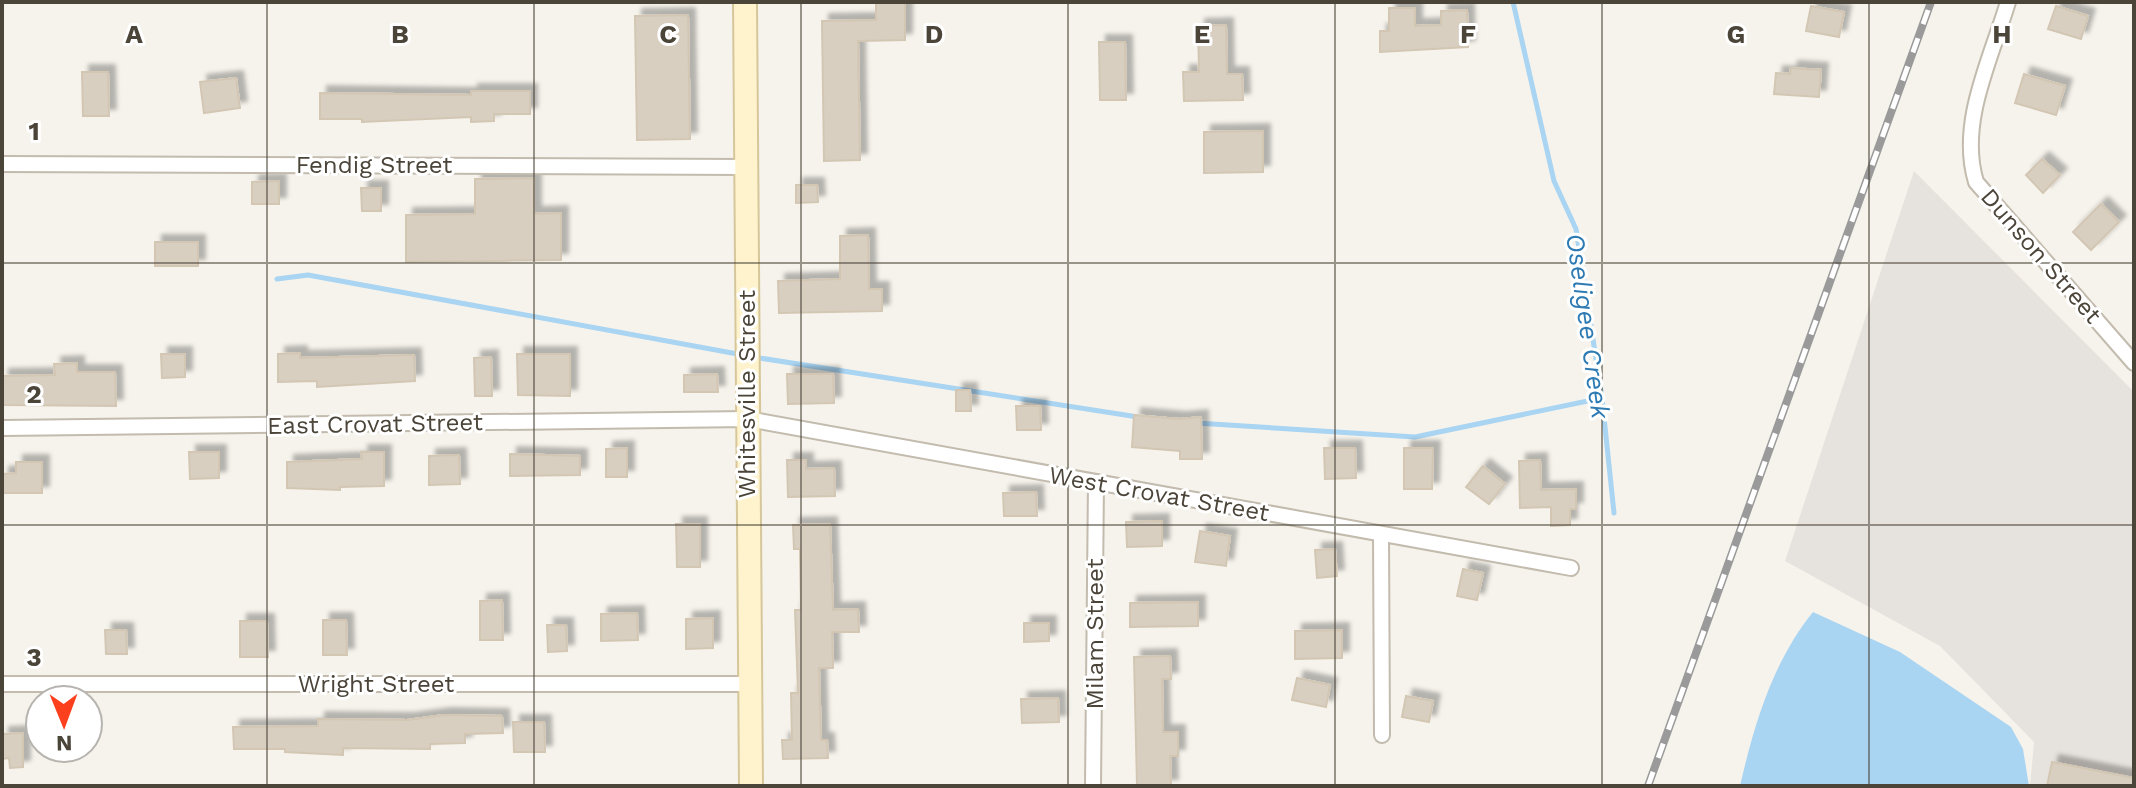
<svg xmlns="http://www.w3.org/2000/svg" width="2136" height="788" font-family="'Work Sans',sans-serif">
  <defs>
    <filter id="shadow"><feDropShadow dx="7" dy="-7" stdDeviation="2" flood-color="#0004"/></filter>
  </defs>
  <rect width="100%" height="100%" fill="#f6f3ec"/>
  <polygon fill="#e6e2dd" points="1914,171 2134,392 2134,786 2030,786 2034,742 1940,646 1785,561"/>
  <path fill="#a9d4f2" d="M1813,612L1900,652L2011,727L2023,749L2029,786H1740C1754,725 1773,661 1813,612Z"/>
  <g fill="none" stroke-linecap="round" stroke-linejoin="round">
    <g stroke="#a9d4f2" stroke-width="5">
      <polyline points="1513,2 1554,181 1576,229 1602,398 1614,513"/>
      <polyline points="277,279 308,275 743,355"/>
      <polyline points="753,357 1138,417"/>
      <polyline points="1196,423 1415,437 1602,398"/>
    </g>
  </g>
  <g fill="#d8cfc1" stroke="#d3c7b4" stroke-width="2" filter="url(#shadow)">
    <polygon points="876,2 905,2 905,40 858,41 860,160 824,161 822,21 876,20"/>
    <polygon points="1811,6 1844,12 1839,37 1806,31"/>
    <polygon points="2056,6 2088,16 2081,39 2048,29"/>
    <polygon points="1389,8 1415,8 1415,26 1441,25 1441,11 1467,10 1468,47 1380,52 1380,31 1389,31"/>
    <polygon points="688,15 690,139 637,140 635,16"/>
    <polygon points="1226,25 1227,74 1242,74 1243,100 1184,101 1183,72 1199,72 1198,26"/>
    <polygon points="1099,42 1125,42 1126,100 1100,100"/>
    <polygon points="1791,68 1821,70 1819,97 1774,94 1776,73 1790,74"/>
    <polygon points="82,72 108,72 109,116 83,116"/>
    <polygon points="2024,74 2065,86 2056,115 2015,103"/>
    <polygon points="236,78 240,108 204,113 200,82"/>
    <polygon points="471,91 530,91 530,114 494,114 494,121 471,122 471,117 362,122 362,119 320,119 320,93 471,95"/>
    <polygon points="1263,131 1263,172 1204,173 1204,132"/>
    <polygon points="2042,159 2060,175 2043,193 2026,175"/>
    <polygon points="534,178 534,214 561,213 561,260 406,262 406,215 475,214 475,179"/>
    <polygon points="279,181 279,204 252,204 252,182"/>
    <polygon points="796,185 817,185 818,202 796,203"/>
    <polygon points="361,188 381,188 381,211 362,211"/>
    <polygon points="2101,204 2119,222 2091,250 2073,232"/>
    <polygon points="868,235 869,289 882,289 882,311 779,313 778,281 840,279 840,236"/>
    <rect x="155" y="242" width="43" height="24"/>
    <polygon points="300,353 300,358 414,355 415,381 317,387 317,381 278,382 278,354"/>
    <polygon points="161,354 185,354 185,377 162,378"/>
    <polygon points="517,354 570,354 570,396 518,395"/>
    <polygon points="491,357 492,396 475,396 474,358"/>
    <polygon points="77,363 77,372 115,372 116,406 2,405 2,376 55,375 54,364"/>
    <polygon points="717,374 718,392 684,392 684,375"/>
    <polygon points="787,374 833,374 834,403 788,404"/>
    <polygon points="956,390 970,390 971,411 956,411"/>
    <polygon points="1016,406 1040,406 1041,430 1017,430"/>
    <polygon points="1134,415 1179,419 1201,417 1202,459 1180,459 1180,451 1132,447"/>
    <polygon points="627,448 627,477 606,477 606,449"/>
    <polygon points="1324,448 1355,448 1356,478 1325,479"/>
    <polygon points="1404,448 1433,448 1432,489 1404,489"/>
    <polygon points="189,452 219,452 219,478 190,479"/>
    <polygon points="361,452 384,452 384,486 340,487 340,490 287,488 287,462 362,459"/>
    <polygon points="510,454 580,456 580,475 510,476"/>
    <polygon points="459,455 460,484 429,485 429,456"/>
    <polygon points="787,460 806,460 806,469 834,468 835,496 788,497"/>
    <polygon points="1540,460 1541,490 1576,489 1576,509 1570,509 1570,525 1551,526 1551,507 1520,508 1519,461"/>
    <polygon points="16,462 42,462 42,493 2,493 2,474 16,473"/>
    <polygon points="1483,466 1505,484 1489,504 1466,487"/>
    <polygon points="1036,492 1037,516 1004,516 1003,493"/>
    <polygon points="1162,521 1162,546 1127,547 1126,522"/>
    <polygon points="676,524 700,524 700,567 677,567"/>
    <polygon points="830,524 833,610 858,609 859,632 832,632 833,668 819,668 821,740 827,740 828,758 783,759 782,740 792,740 791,693 798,693 795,610 801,610 800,549 794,549 793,525"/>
    <polygon points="1200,531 1230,536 1226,566 1195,562"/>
    <polygon points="1335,549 1337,576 1317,578 1315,550"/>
    <polygon points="1463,569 1483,573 1477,600 1457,596"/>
    <polygon points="502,600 503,640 480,640 480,601"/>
    <polygon points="1198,602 1198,626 1130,627 1130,603"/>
    <polygon points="637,613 638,640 601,641 601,614"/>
    <polygon points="713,618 713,648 686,649 686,619"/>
    <polygon points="323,620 346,620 347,655 323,655"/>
    <polygon points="240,621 267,621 268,657 240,657"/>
    <polygon points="1024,623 1049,623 1049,641 1024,642"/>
    <polygon points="547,625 566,625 567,651 548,652"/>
    <polygon points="105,630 126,630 127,654 106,654"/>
    <polygon points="1342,630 1342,658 1295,659 1295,631"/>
    <polygon points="1170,656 1171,679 1162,679 1163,732 1178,732 1178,756 1170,756 1171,786 1137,786 1134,657"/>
    <polygon points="1297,678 1330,685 1326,707 1292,700"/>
    <polygon points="1406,696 1433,701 1429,722 1402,717"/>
    <polygon points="1058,698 1059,722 1022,723 1021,699"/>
    <polygon points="444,715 502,716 503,733 465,734 465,743 430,744 430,749 343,748 343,755 285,752 285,749 234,749 233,727 318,726 318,719 407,720"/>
    <polygon points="513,722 544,722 545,752 514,752"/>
    <polygon points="23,733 23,767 10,768 9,758 2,759 2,734"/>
    <polygon points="2052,762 2134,778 2134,786 2047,786"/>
  </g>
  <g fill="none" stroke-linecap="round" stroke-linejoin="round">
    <defs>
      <g id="minor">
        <path d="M2008,2C1991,59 1958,123 1976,182L2134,363"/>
        <polyline points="2,164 746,167"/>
        <polyline points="2,428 748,419 1571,568"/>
        <polyline points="1381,534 1382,735"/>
        <polyline points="2,684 749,684"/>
        <polyline points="1093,786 1096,482"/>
      </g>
      <polyline id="secondary" points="745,2 751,786"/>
    </defs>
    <use href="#minor" stroke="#c2bbae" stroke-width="18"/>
    <use href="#secondary" stroke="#d6c79b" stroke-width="26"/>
    <use href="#minor" stroke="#fff" stroke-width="14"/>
    <use href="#secondary" stroke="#fff3cd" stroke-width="22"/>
    <defs>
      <polyline id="rail" points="1648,786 1931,2"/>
    </defs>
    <use href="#rail" stroke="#9a9a9a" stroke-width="8"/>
    <use href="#rail" stroke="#fff" stroke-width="5" stroke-dasharray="15" stroke-linecap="butt"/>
  </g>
  <path fill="none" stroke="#4b4439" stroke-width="2" stroke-opacity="0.55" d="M267,2V786M534,2V786M801,2V786M1068,2V786M1335,2V786M1602,2V786M1869,2V786M2,263H2134M2,525H2134"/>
  <g text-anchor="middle" stroke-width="6" stroke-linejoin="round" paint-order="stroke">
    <g font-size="24" fill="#4b4439" stroke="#fff">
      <text x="374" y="173">Fendig Street</text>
      <text transform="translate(2041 256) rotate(49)" y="8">Dunson Street</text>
      <text transform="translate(747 394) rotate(-90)" y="8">Whitesville Street</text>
      <text transform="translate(375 424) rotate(-1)" y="8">East Crovat Street</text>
      <text transform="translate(1159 494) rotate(10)" y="8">West Crovat Street</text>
      <text transform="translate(1095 634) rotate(-90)" y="8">Milam Street</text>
      <text x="376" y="692">Wright Street</text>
    </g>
    <g font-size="26" font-style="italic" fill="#2e7ab2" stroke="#fff">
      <text transform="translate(1588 326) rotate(82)" y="9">Oseligee Creek</text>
    </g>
  </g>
  <g font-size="26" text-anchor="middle" font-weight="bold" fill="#4b4439" stroke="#fff" stroke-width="6" stroke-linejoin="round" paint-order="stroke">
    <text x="134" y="43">A</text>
    <text x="400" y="43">B</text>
    <text x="668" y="43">C</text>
    <text x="934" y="43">D</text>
    <text x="1202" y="43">E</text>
    <text x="1468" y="43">F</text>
    <text x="1736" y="43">G</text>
    <text x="2002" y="43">H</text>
    <text x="34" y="140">1</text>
    <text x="34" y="403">2</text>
    <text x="34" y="666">3</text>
  </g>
  <rect width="2136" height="788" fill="none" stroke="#4b4439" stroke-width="8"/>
  <g transform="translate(64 724) rotate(179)"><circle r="38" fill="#ffffff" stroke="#b7b4b0" stroke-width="2"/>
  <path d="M0-6L14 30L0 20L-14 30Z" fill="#fc3f1d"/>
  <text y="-12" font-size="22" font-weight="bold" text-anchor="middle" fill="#4b4439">N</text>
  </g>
</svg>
